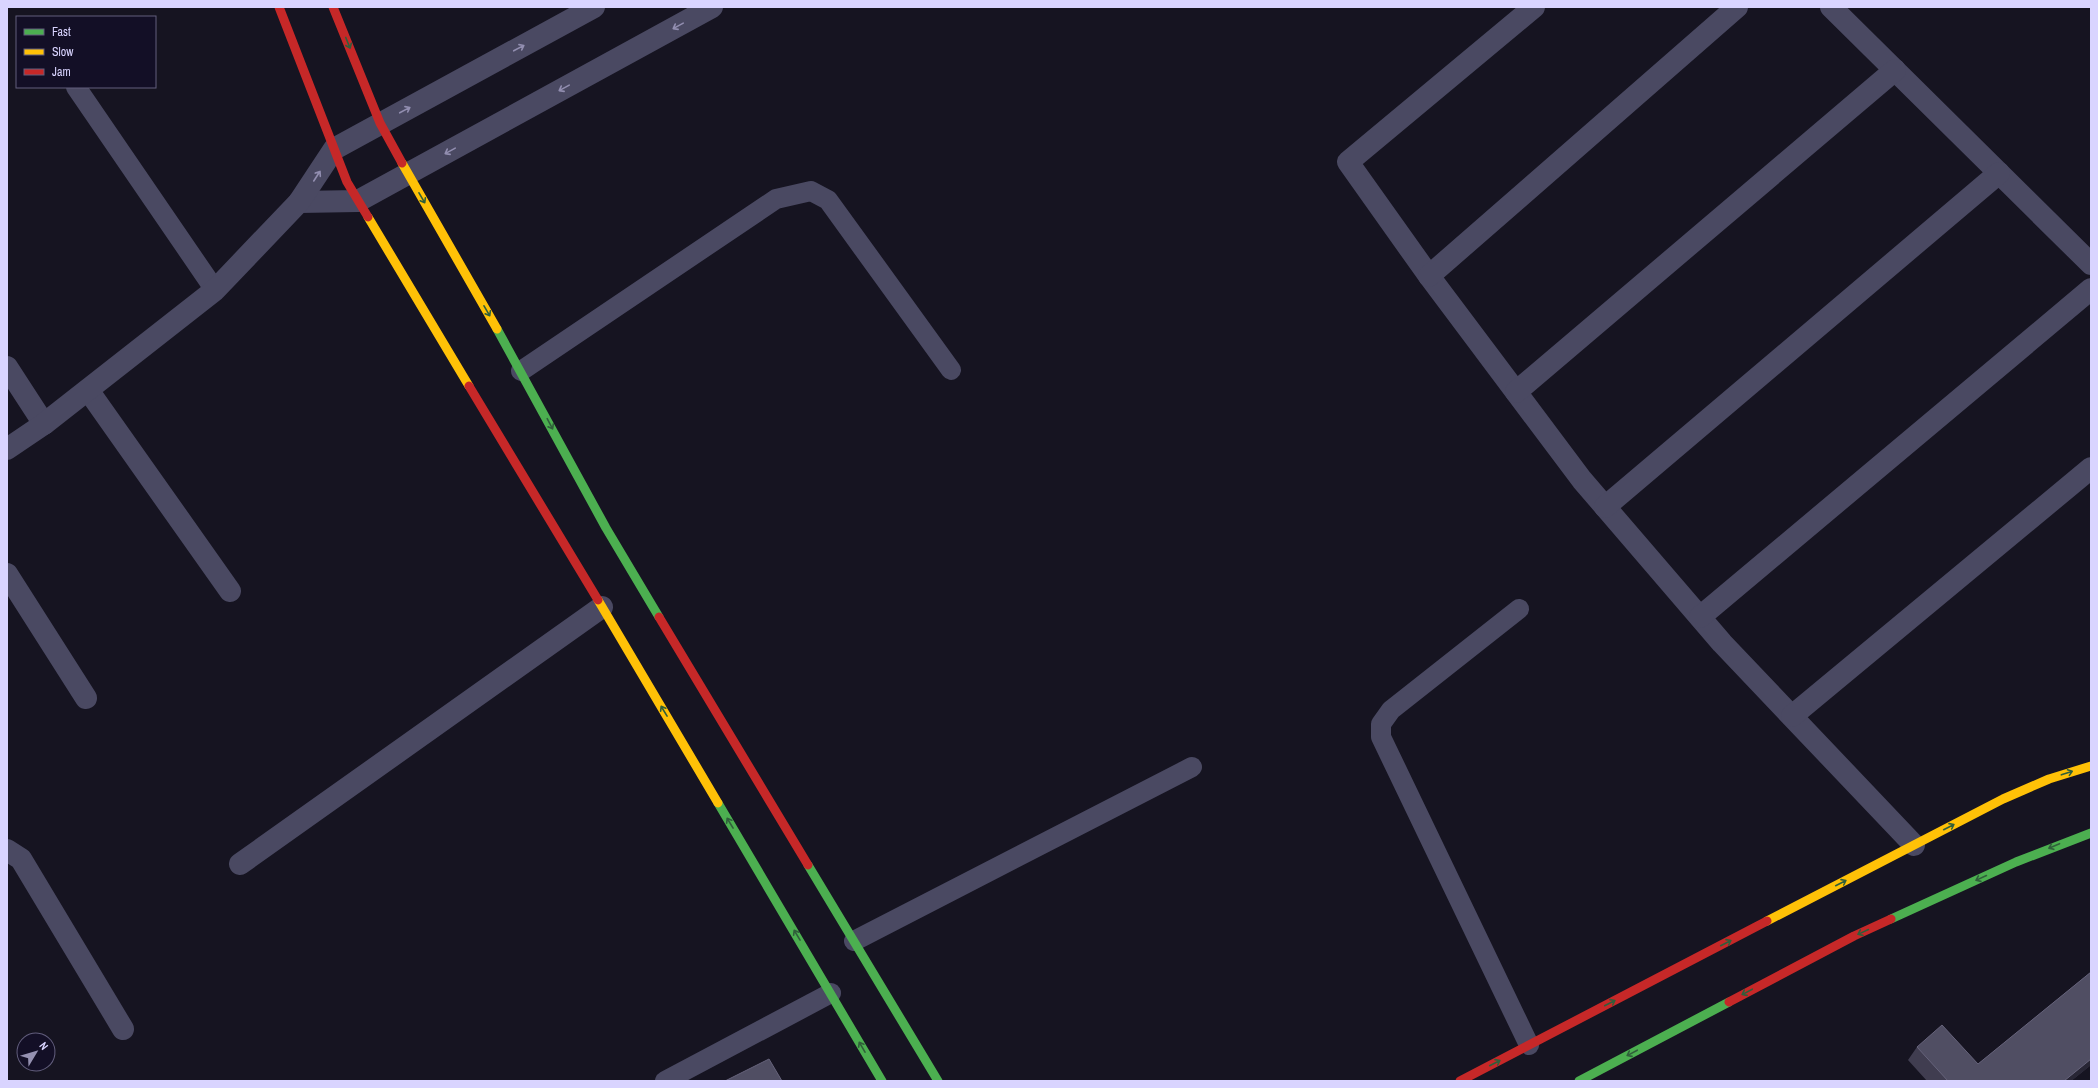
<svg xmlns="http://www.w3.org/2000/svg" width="2098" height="1088" font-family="'Archivo Narrow',sans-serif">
  <rect width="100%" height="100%" fill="#161421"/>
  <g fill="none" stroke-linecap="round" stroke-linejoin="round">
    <g stroke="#4a4962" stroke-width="20">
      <polyline points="76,87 215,290"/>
      <polyline points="521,371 776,199 811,191 828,200 951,370"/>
      <polyline points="1519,609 1391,710 1381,724 1381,737 1529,1045"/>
      <polyline points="854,941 1192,767"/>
      <polyline points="665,1081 831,993"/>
    </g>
    <g stroke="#4a4962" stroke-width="22">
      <polyline points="1534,7 1348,162 1429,276 1582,480 1722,643 1914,845"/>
      <polyline points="1831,7 2091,264"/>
      <polyline points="299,202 358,201 712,7"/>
      <polyline points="1429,276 1737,7"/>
      <polyline points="7,367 44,424"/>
      <polyline points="88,390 230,591"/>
      <polyline points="1516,392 1895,70"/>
      <polyline points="7,449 44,424 215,290 299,202 334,149 594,7"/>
      <polyline points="1605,507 1999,173"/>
      <polyline points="7,574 86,698"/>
      <polyline points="1700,617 2091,289"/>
      <polyline points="1792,716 2091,468"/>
      <polyline points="7,850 21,859 123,1029"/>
      <polyline points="240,864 602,607"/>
    </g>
    <g stroke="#4caf50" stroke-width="9">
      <polyline points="497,329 606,528 659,617"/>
      <polyline points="718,803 882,1081"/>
      <polyline points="808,865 938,1081"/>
      <polyline points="1891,919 2016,862 2091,833"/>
      <polyline points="1579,1081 1729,1002"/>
    </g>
    <g stroke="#ffc107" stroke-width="9">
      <polyline points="402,163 497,329"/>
      <polyline points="368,217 469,386"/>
      <polyline points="598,600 718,803"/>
      <polyline points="1767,921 2003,799 2049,779 2091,766"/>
    </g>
    <g stroke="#c62828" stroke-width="9">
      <polyline points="279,7 347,182 368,217"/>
      <polyline points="333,7 380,123 402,163"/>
      <polyline points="469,386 598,600"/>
      <polyline points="659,617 808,865"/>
      <polyline points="1729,1002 1854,936 1891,919"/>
      <polyline points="1460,1081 1767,921"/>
    </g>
  </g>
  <polygon fill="#403d50" points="2091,972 2091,1065 2071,1081 1927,1081 1908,1060 1917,1047 1978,1064"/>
  <polygon fill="#282635" points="2091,1059 2091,1065 2071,1081 2064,1081"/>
  <g fill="#504e63" stroke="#66637b">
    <polygon points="2091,972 2091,1059 2064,1081 1948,1081 1917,1047 1942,1025 1978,1064"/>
    <polygon points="769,1059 782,1081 725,1081"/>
  </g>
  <defs><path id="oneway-shaft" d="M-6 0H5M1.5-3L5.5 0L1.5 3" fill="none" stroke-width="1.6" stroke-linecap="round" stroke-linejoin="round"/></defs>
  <g stroke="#928eb0">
    <use href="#oneway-shaft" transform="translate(678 26) rotate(151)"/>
    <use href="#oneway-shaft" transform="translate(519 48) rotate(-28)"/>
    <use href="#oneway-shaft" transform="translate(564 88) rotate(151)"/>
    <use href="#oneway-shaft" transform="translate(405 110) rotate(-28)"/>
    <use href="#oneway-shaft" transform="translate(450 151) rotate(151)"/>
    <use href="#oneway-shaft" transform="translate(317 176) rotate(-57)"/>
  </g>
  <g stroke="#305f3b">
    <use href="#oneway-shaft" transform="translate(348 43) rotate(68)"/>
    <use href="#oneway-shaft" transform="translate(422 198) rotate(60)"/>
    <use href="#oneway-shaft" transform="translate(487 311) rotate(60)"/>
    <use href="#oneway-shaft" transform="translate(550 424) rotate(62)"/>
    <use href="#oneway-shaft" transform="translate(664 711) rotate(-121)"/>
    <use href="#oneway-shaft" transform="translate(2067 773) rotate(-18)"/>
    <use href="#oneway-shaft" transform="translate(730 823) rotate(-121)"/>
    <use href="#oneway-shaft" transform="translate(1949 827) rotate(-27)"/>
    <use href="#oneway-shaft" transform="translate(2054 846) rotate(157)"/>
    <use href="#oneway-shaft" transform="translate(1981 878) rotate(155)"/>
    <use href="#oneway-shaft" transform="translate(1841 883) rotate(-27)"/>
    <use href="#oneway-shaft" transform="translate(1863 932) rotate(155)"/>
    <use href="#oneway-shaft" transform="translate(797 935) rotate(-121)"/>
    <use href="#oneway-shaft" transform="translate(1726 943) rotate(-27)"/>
    <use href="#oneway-shaft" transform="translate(1747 992) rotate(152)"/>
    <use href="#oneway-shaft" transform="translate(1610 1003) rotate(-27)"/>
    <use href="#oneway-shaft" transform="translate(862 1047) rotate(-120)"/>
    <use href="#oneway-shaft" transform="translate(1632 1053) rotate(152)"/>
    <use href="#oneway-shaft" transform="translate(1495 1063) rotate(-27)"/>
  </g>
  <rect width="2098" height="1088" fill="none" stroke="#d9d4ff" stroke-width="16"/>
  <rect x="16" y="16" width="140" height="72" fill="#130f26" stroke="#625e7d"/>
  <rect x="24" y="29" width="20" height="6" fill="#4caf50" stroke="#625e7d"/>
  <text x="52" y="36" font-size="12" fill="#d9d4ff">Fast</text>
  <rect x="24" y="49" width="20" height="6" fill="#ffc107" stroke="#625e7d"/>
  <text x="52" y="56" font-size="12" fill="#d9d4ff">Slow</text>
  <rect x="24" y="69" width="20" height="6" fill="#c62828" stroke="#625e7d"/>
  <text x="52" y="76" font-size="12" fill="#d9d4ff">Jam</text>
  <g transform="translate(36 1052) rotate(52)"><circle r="19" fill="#130f26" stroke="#625e7d"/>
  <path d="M0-3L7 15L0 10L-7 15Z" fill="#9591b1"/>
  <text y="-6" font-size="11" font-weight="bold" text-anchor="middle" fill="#d9d4ff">N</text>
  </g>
</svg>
